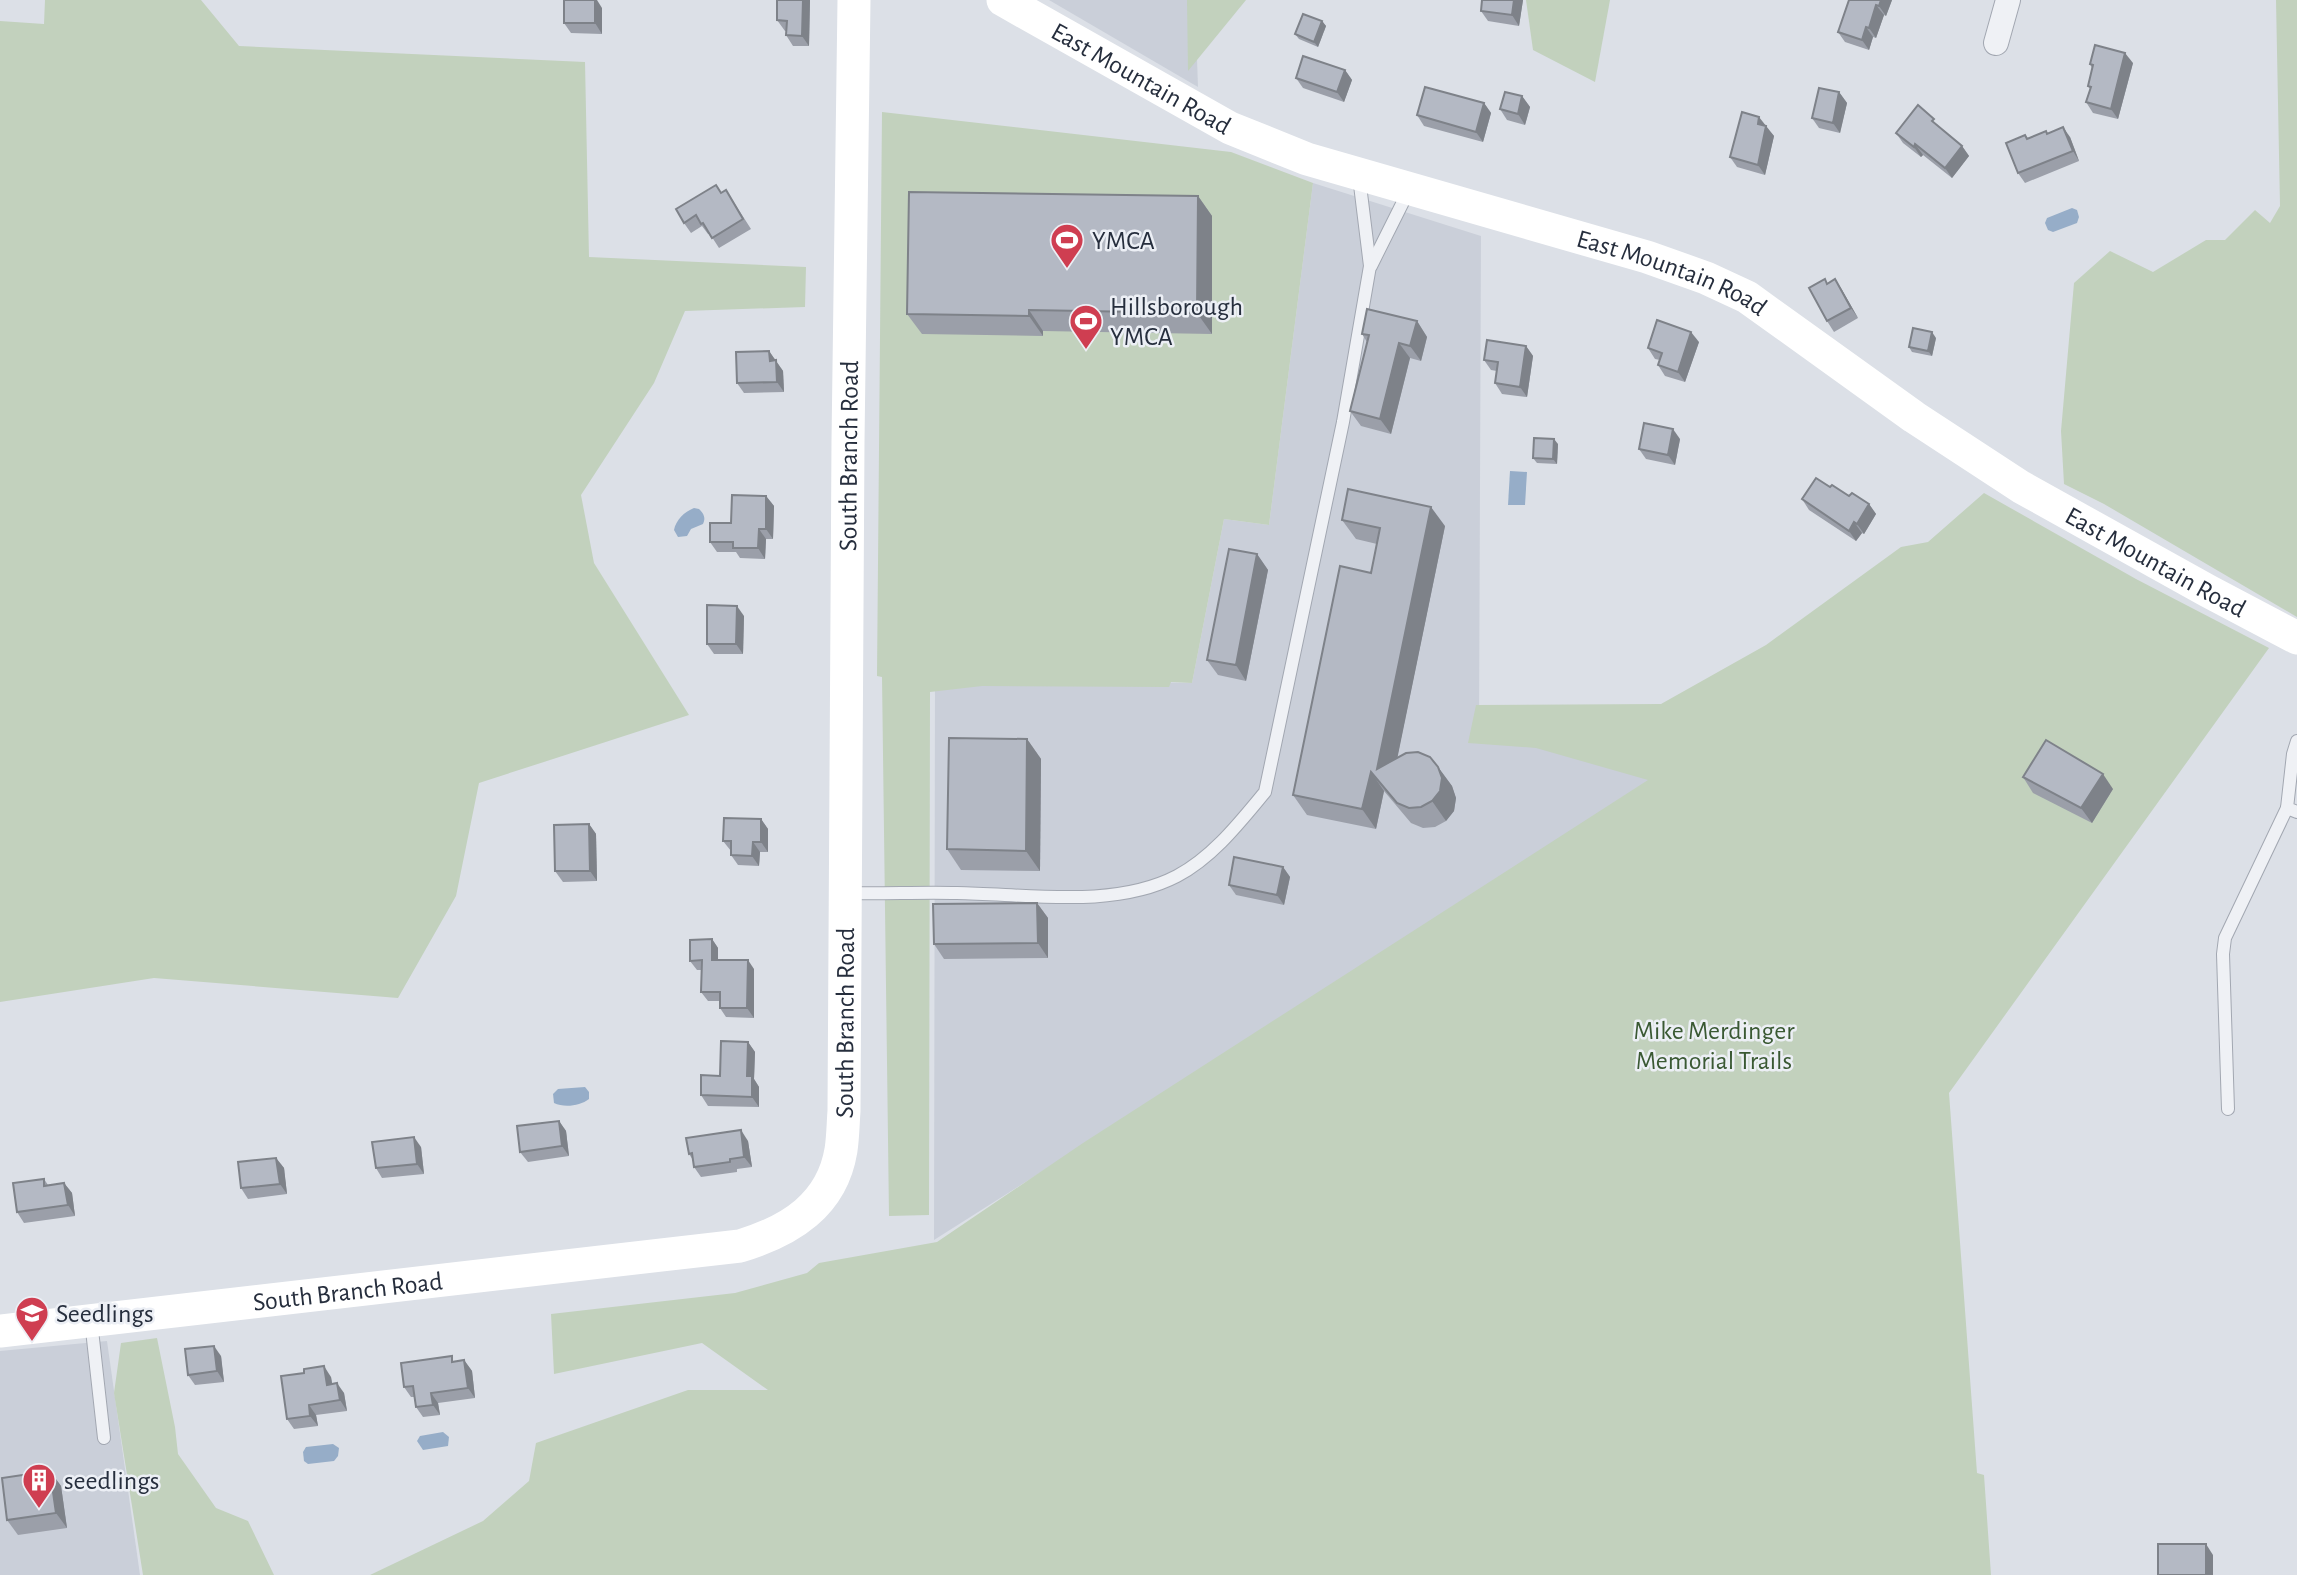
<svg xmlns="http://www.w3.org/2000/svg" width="2297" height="1575" font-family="'Alegreya Sans',sans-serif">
  <rect width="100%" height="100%" fill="#dce0e7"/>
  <g fill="#cacfd9">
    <polygon points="1049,0 1195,0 1198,87"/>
    <polygon points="1313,183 1481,236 1479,732 1660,779 934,1240 935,678 1192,683 1224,519 1269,525"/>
    <polygon points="107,1341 140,1575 0,1575 0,1351"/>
  </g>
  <g fill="#c2d1bd">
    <polygon points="45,0 201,0 239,46 585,62 589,257 806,267 805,307 685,311 654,383 581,495 594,563 689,715 479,783 456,896 398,998 154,978 0,1002 0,21 44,24"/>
    <polygon points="1187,0 1246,0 1188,71"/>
    <polygon points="1526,0 1610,0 1595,82 1533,50"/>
    <polygon points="2276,0 2297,0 2297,617 2104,504 2064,484 2061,431 2074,283 2110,251 2153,272 2206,240 2225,240 2255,210 2270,223 2280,206"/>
    <polygon points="882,112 1231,152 1313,183 1269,525 1224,519 1192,683 1171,682 1169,687 982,686 930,692 929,1215 889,1216 882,677 877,676"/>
    <polygon points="1984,493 2136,579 2269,648 1949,1093 1977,1473 1984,1475 1991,1575 370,1575 483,1521 529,1481 536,1443 688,1390 768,1390 702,1343 554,1374 551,1314 735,1293 807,1273 819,1263 937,1242 1083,1143 1648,780 1536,748 1468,743 1476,705 1661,704 1766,645 1901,547 1928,542"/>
    <polygon points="157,1338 175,1427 178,1454 216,1508 248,1521 274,1575 143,1575 114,1393 121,1343"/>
  </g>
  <g fill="#96adc8">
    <polygon points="2072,208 2077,210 2079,217 2077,223 2053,232 2048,230 2045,223 2047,218"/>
    <polygon points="1510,471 1527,472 1525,505 1508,505"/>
    <path d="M694,508L699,509C704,514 706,518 703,524L691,529L687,536L678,537L674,530C676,520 684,512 694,508Z"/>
    <path d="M585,1087L589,1092V1099C580,1106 564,1108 554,1103L553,1094L558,1089Z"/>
    <polygon points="443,1432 449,1437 448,1446 423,1450 417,1441 420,1436"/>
    <polygon points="333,1444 339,1448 338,1456 334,1461 308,1464 304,1461 303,1452 306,1447"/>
  </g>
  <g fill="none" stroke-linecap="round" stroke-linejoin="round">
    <defs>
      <g id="lane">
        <polyline points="1371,266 1408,192"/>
        <polyline points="2297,741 2293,754 2287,808 2297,812"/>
        <path d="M845,893C882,894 920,892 957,893C1027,894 1114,909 1177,876C1213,857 1240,822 1265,792L1343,422L1370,266L1359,177"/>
        <polyline points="2228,1109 2223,954 2225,938 2287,808"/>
        <polyline points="91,1321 104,1438"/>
      </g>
      <polyline id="street" points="1996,43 2008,0"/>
    </defs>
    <use href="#lane" stroke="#a2a7b1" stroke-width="14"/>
    <use href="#street" stroke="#a2a7b1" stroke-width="26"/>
    <use href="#lane" stroke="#eff1f5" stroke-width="12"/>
    <use href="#street" stroke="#eff1f5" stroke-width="24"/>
    <g stroke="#fff" stroke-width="33">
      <path id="s1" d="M1003,0L1230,128L1307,159L1647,257L1706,278L1747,297L1914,417L2021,487L2208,591L2297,638"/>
      <path id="s2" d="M0,1331L740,1246C790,1231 832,1205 841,1150C843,1137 843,1124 844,1111L848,441L854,0"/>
    </g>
  </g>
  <g fill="#9b9fa9">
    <polygon points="810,0 809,46 793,46 786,35 786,31 785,31 777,20"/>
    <polygon points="1523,0 1519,26 1488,21 1481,11"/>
    <polygon points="1849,0 1892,0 1886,16 1884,15 1876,38 1873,37 1869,50 1845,42 1838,32"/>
    <polygon points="602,8 602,34 571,33 564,23"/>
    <polygon points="1322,21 1326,26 1318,47 1299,39 1295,34"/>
    <polygon points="2133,63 2118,119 2093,113 2086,102 2090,89 2088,86 2092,68 2090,64"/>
    <polygon points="1345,70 1352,80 1344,102 1303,88 1296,78"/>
    <polygon points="1839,92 1847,103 1840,133 1819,128 1812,118"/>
    <polygon points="1522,96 1530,107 1525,125 1507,120 1500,109"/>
    <polygon points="1484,103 1491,113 1483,142 1424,126 1417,115"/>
    <polygon points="1765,126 1774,136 1765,175 1737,167 1730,157"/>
    <polygon points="1942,129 1962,146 1969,156 1952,178 1923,155 1921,157 1903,143 1896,133"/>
    <polygon points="2046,131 2048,133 2070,137 2079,161 2025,183 2018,173 2025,135 2028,138"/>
    <polygon points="726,190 751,229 719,248 710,234 708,234 702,226 691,233 684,223"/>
    <polygon points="1198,196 1212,216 1212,334 1043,331 1043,336 922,334 907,314"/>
    <polygon points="1835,279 1842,290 1858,318 1834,332 1827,321 1828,283"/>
    <polygon points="1417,321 1427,337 1421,361 1410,358 1391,434 1361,426 1350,411 1367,342 1362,334"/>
    <polygon points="1936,338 1932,356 1912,352 1909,347"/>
    <polygon points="1699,342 1685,382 1665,376 1658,365 1660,360 1655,359 1648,348"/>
    <polygon points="1526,346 1533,356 1527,397 1502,394 1495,383 1497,371 1491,370 1484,360"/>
    <polygon points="769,351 783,371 784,392 744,393 737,383"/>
    <polygon points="1680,439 1675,465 1646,459 1639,449"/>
    <polygon points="1558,444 1557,464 1537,463 1533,458"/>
    <polygon points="1830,487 1869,504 1876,514 1864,534 1862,533 1856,541 1809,510 1802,499"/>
    <polygon points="766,496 774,506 773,539 766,539 765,559 740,558 736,552 717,552 710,542 731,523"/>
    <polygon points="1342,520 1445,526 1397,758 1438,767 1452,786 1456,798 1454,811 1446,821 1435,827 1423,828 1411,823 1384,791 1376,829 1307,815 1293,795 1371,573 1377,544 1356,539"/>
    <polygon points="1257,554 1268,570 1246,681 1218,675 1207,660"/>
    <polygon points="744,616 743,654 714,654 707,644"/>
    <polygon points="1027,739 1041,759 1040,871 961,870 947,849"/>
    <polygon points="2023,777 2113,789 2092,823 2033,793"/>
    <polygon points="761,819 768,829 768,852 760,852 759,866 738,865 731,855 731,851 723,841"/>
    <polygon points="589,824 596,834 597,881 563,882 555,871"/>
    <polygon points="1283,867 1290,877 1284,905 1236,895 1229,885"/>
    <polygon points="1037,903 1048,918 1048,958 944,959 934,944"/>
    <polygon points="712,939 718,948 718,960 754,969 754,1018 726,1017 720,1008 720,1001 708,1001 701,992 702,970 697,970 690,961"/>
    <polygon points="748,1042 755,1052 754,1079 759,1087 759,1107 708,1106 701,1095 720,1076"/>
    <polygon points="559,1121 566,1131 569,1156 528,1162 520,1152"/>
    <polygon points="748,1141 752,1167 737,1169 737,1172 701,1177 694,1167 693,1160 689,1154"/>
    <polygon points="421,1147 424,1174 382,1178 376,1168"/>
    <polygon points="276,1158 284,1168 287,1194 248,1199 241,1188"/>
    <polygon points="44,1179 48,1185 64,1183 72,1193 75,1216 24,1223 17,1212"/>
    <polygon points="221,1356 224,1382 195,1385 188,1375"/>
    <polygon points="464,1360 472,1371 475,1398 438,1403 440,1415 423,1417 416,1407 414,1397 411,1397 404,1387 455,1362"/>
    <polygon points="331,1377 332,1384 344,1393 347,1411 316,1415 318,1426 294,1429 287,1419"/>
    <polygon points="50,1471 61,1486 67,1528 18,1535 7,1520"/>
  </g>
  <g fill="#7e8289">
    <polygon points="595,0 597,0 602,8 602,34 595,23"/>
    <polygon points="803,0 810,0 809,46 802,36"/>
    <polygon points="1514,0 1523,0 1519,26 1512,15"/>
    <polygon points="1881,0 1892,0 1886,16 1879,6"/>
    <polygon points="1876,5 1884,15 1876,38 1869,28"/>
    <polygon points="1322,21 1326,26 1318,47 1314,42"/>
    <polygon points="1866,27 1873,37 1869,50 1862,40"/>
    <polygon points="2125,53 2133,63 2118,119 2111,109"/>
    <polygon points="1345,70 1352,80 1344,102 1337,92"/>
    <polygon points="1839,92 1847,103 1840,133 1833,123"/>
    <polygon points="1522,96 1530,107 1525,125 1518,114"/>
    <polygon points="1484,103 1491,113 1483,142 1476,132"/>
    <polygon points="1759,117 1774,136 1765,175 1758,165 1758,124"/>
    <polygon points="2063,127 2070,137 2079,161 2073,151"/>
    <polygon points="1915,144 1923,155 1921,157 1914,147"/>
    <polygon points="1962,146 1969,156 1952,178 1945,168"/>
    <polygon points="1198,196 1212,216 1212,334 1197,313"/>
    <polygon points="1835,279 1842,290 1858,318 1851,308"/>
    <polygon points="1029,310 1043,331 1043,336 1029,316"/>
    <polygon points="1417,321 1427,337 1421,361 1410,346"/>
    <polygon points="1691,332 1699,342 1685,382 1678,372"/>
    <polygon points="1932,332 1936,338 1932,356 1928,351"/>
    <polygon points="1399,343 1410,358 1391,434 1380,419"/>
    <polygon points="1526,346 1533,356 1527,397 1520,387"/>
    <polygon points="769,351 783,371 784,392 777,382 770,361"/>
    <polygon points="1673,429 1680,439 1675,465 1668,455"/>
    <polygon points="1554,439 1558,444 1557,464 1553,459"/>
    <polygon points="766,496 774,506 773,539 766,529"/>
    <polygon points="1869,504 1876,514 1864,534 1857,524"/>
    <polygon points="1431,507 1445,526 1391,789 1377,769"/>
    <polygon points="1854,522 1862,533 1856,541 1849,531"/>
    <polygon points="759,529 766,539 765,559 758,548"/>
    <polygon points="1257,554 1268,570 1246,681 1236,665"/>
    <polygon points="737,606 744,616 743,654 736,644"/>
    <polygon points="1027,739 1041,759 1040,871 1026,851"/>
    <polygon points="1438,767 1452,786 1456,798 1454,811 1446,821 1432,801"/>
    <polygon points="1371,772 1384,791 1376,829 1362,809"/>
    <polygon points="2103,774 2113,789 2092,823 2081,808"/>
    <polygon points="761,819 768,829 768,852 761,842"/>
    <polygon points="589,824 596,834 597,881 590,871"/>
    <polygon points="753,842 760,852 759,866 752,856"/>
    <polygon points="1283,867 1290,877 1284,905 1277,895"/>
    <polygon points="1037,903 1048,918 1048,958 1038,943"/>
    <polygon points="712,939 718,948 718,969 712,960"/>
    <polygon points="748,960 754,969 754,1018 747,1008"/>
    <polygon points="748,1042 755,1052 754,1079 759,1087 759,1107 752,1097 747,1076"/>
    <polygon points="559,1121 566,1131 569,1156 562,1146"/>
    <polygon points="741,1130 748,1141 752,1167 744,1157"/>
    <polygon points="414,1137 421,1147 424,1174 417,1164"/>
    <polygon points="276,1158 284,1168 287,1194 280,1184"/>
    <polygon points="64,1183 72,1193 75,1216 68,1205"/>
    <polygon points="214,1346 221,1356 224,1382 217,1371"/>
    <polygon points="464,1360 472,1371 475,1398 468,1388"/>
    <polygon points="324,1366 331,1377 334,1395 327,1385"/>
    <polygon points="337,1383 344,1393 347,1411 340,1400"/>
    <polygon points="431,1393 438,1403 440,1415 433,1405"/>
    <polygon points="309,1405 316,1415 318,1426 310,1416"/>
    <polygon points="50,1471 61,1486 67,1528 56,1513"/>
    <polygon points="2206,1544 2213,1555 2213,1575 2206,1575"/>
  </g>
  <g fill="#b4b9c4" stroke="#7e8289" stroke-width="2">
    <rect x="564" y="0" width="31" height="23"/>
    <polygon points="777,0 803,0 802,36 786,35 787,21 777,20"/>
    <polygon points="1482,0 1514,0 1512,15 1481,11"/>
    <polygon points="1849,0 1881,0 1879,6 1876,5 1869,28 1866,27 1862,40 1838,32"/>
    <polygon points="1303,14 1322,21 1314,42 1295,34"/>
    <polygon points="2095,45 2125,53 2111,109 2086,102 2091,87 2088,86 2093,65 2090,64"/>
    <polygon points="1303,56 1345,70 1337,92 1296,78"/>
    <polygon points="1425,87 1484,103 1476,132 1417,115"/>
    <polygon points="1819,88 1839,92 1833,123 1812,118"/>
    <polygon points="1505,92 1522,96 1518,114 1500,109"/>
    <polygon points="1918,105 1934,119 1932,121 1962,146 1945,168 1915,144 1914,147 1896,133"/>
    <polygon points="1742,112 1759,117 1758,124 1766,126 1758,165 1730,157"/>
    <polygon points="2063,127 2073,151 2018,173 2006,143 2025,135 2027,139 2046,131 2047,134"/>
    <polygon points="716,185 721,193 726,190 743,219 712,238 703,223 701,224 696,215 684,223 676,209"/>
    <polygon points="909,192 1198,196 1197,313 1029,310 1029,316 907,314"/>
    <polygon points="1825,279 1827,284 1835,279 1851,308 1827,321 1809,288"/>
    <polygon points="1367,309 1417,321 1410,346 1399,343 1380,419 1350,411 1369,335 1362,334"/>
    <polygon points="1657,320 1691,332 1678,372 1658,365 1662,353 1648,348"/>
    <polygon points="1913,328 1932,332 1928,351 1909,347"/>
    <polygon points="1487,340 1526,346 1520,387 1495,383 1498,362 1484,360"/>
    <polygon points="769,351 770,361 776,360 777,382 737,383 736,352"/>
    <polygon points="1644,423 1673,429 1668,455 1639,449"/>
    <polygon points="1534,438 1554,439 1553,459 1533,458"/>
    <polygon points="1816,478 1830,487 1832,485 1849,496 1852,493 1869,504 1857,524 1854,522 1849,531 1802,499"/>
    <polygon points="1348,489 1431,507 1377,769 1406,753 1418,752 1430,757 1438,767 1442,778 1440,791 1432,801 1421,807 1409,808 1397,803 1371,772 1362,809 1293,795 1340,566 1371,573 1380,528 1342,520"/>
    <polygon points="732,495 766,496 766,529 759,529 758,548 733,548 733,542 710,542 710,523 731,523"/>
    <polygon points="1229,549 1257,554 1236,665 1207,660"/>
    <polygon points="707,605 737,606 736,644 707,644"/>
    <polygon points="949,738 1027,739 1026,851 947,849"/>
    <polygon points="2046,740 2103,774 2081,808 2023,777"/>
    <polygon points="724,818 761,819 761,842 753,842 752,856 731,855 731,841 723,841"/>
    <polygon points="589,824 590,871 555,871 554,825"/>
    <polygon points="1234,857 1283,867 1277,895 1229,885"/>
    <polygon points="1037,903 1038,943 934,944 933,904"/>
    <polygon points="712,939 712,960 748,960 747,1008 720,1008 720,992 701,992 702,960 690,961 690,940"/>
    <polygon points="721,1041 748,1042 747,1076 752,1076 752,1097 701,1095 701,1075 720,1076"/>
    <polygon points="559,1121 562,1146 520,1152 517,1126"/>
    <polygon points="741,1130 744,1157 730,1159 730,1162 694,1167 692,1153 689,1154 686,1138"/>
    <polygon points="414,1137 417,1164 376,1168 372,1142"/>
    <polygon points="276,1158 280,1184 241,1188 238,1162"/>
    <polygon points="44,1179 44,1186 64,1183 68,1205 17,1212 13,1183"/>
    <polygon points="214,1346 217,1371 188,1375 185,1349"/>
    <polygon points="452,1356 452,1362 464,1360 468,1388 431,1393 433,1405 416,1407 413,1386 404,1387 401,1363"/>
    <polygon points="324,1366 327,1385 337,1383 340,1400 309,1405 310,1416 287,1419 281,1376 304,1373 304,1369"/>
    <polygon points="50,1471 56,1513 7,1520 2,1478"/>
    <rect x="2158" y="1544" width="48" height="31"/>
  </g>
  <defs>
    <symbol id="stadium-pin" viewBox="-11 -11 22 30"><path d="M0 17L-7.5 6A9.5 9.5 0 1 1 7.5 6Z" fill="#cf3e51" stroke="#eceff5"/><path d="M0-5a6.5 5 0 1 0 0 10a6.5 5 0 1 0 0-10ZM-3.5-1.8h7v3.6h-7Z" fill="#fff"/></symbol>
    <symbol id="school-pin" viewBox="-11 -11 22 30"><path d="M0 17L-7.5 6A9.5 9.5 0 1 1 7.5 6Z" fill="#cf3e51" stroke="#eceff5"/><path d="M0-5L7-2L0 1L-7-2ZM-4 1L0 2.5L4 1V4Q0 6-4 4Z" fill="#fff"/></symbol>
    <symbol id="building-pin" viewBox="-11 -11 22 30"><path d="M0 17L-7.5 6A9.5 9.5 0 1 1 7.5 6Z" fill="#cf3e51" stroke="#eceff5"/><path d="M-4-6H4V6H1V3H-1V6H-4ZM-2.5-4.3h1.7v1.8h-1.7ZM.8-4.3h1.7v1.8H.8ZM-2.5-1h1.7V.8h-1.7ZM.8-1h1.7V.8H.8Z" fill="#fff"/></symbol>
  </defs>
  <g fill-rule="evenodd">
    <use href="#stadium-pin" x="1048" y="221" width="38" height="52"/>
    <use href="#stadium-pin" x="1067" y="302" width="38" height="52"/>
    <use href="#school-pin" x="13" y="1294" width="38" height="52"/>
    <use href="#building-pin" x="20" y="1461" width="38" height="52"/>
  </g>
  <g text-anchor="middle" stroke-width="5" stroke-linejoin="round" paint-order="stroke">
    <g font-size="26" fill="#262e3d" stroke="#eceff5">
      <text dy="9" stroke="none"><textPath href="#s1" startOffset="159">East Mountain Road</textPath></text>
      <text dy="9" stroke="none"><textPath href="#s1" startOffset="726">East Mountain Road</textPath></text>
      <text dy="9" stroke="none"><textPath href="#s2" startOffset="1587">South Branch Road</textPath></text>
      <text dy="9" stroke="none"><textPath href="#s1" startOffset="1293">East Mountain Road</textPath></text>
      <text dy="9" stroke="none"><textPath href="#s2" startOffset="1020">South Branch Road</textPath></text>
      <text dy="9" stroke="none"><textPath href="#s2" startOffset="350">South Branch Road</textPath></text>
    </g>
    <g font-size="26" fill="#262e3d" stroke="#eceff5" text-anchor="start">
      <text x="1092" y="249">YMCA</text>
      <text x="1110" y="315">Hillsborough<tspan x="1110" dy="30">YMCA</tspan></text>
      <text x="56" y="1322">Seedlings</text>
      <text x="64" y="1489">seedlings</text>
    </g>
    <g font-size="26" fill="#3a5933" stroke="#eceff5">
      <text x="1714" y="1039">Mike Merdinger<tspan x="1714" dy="30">Memorial Trails</tspan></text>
    </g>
  </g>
</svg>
